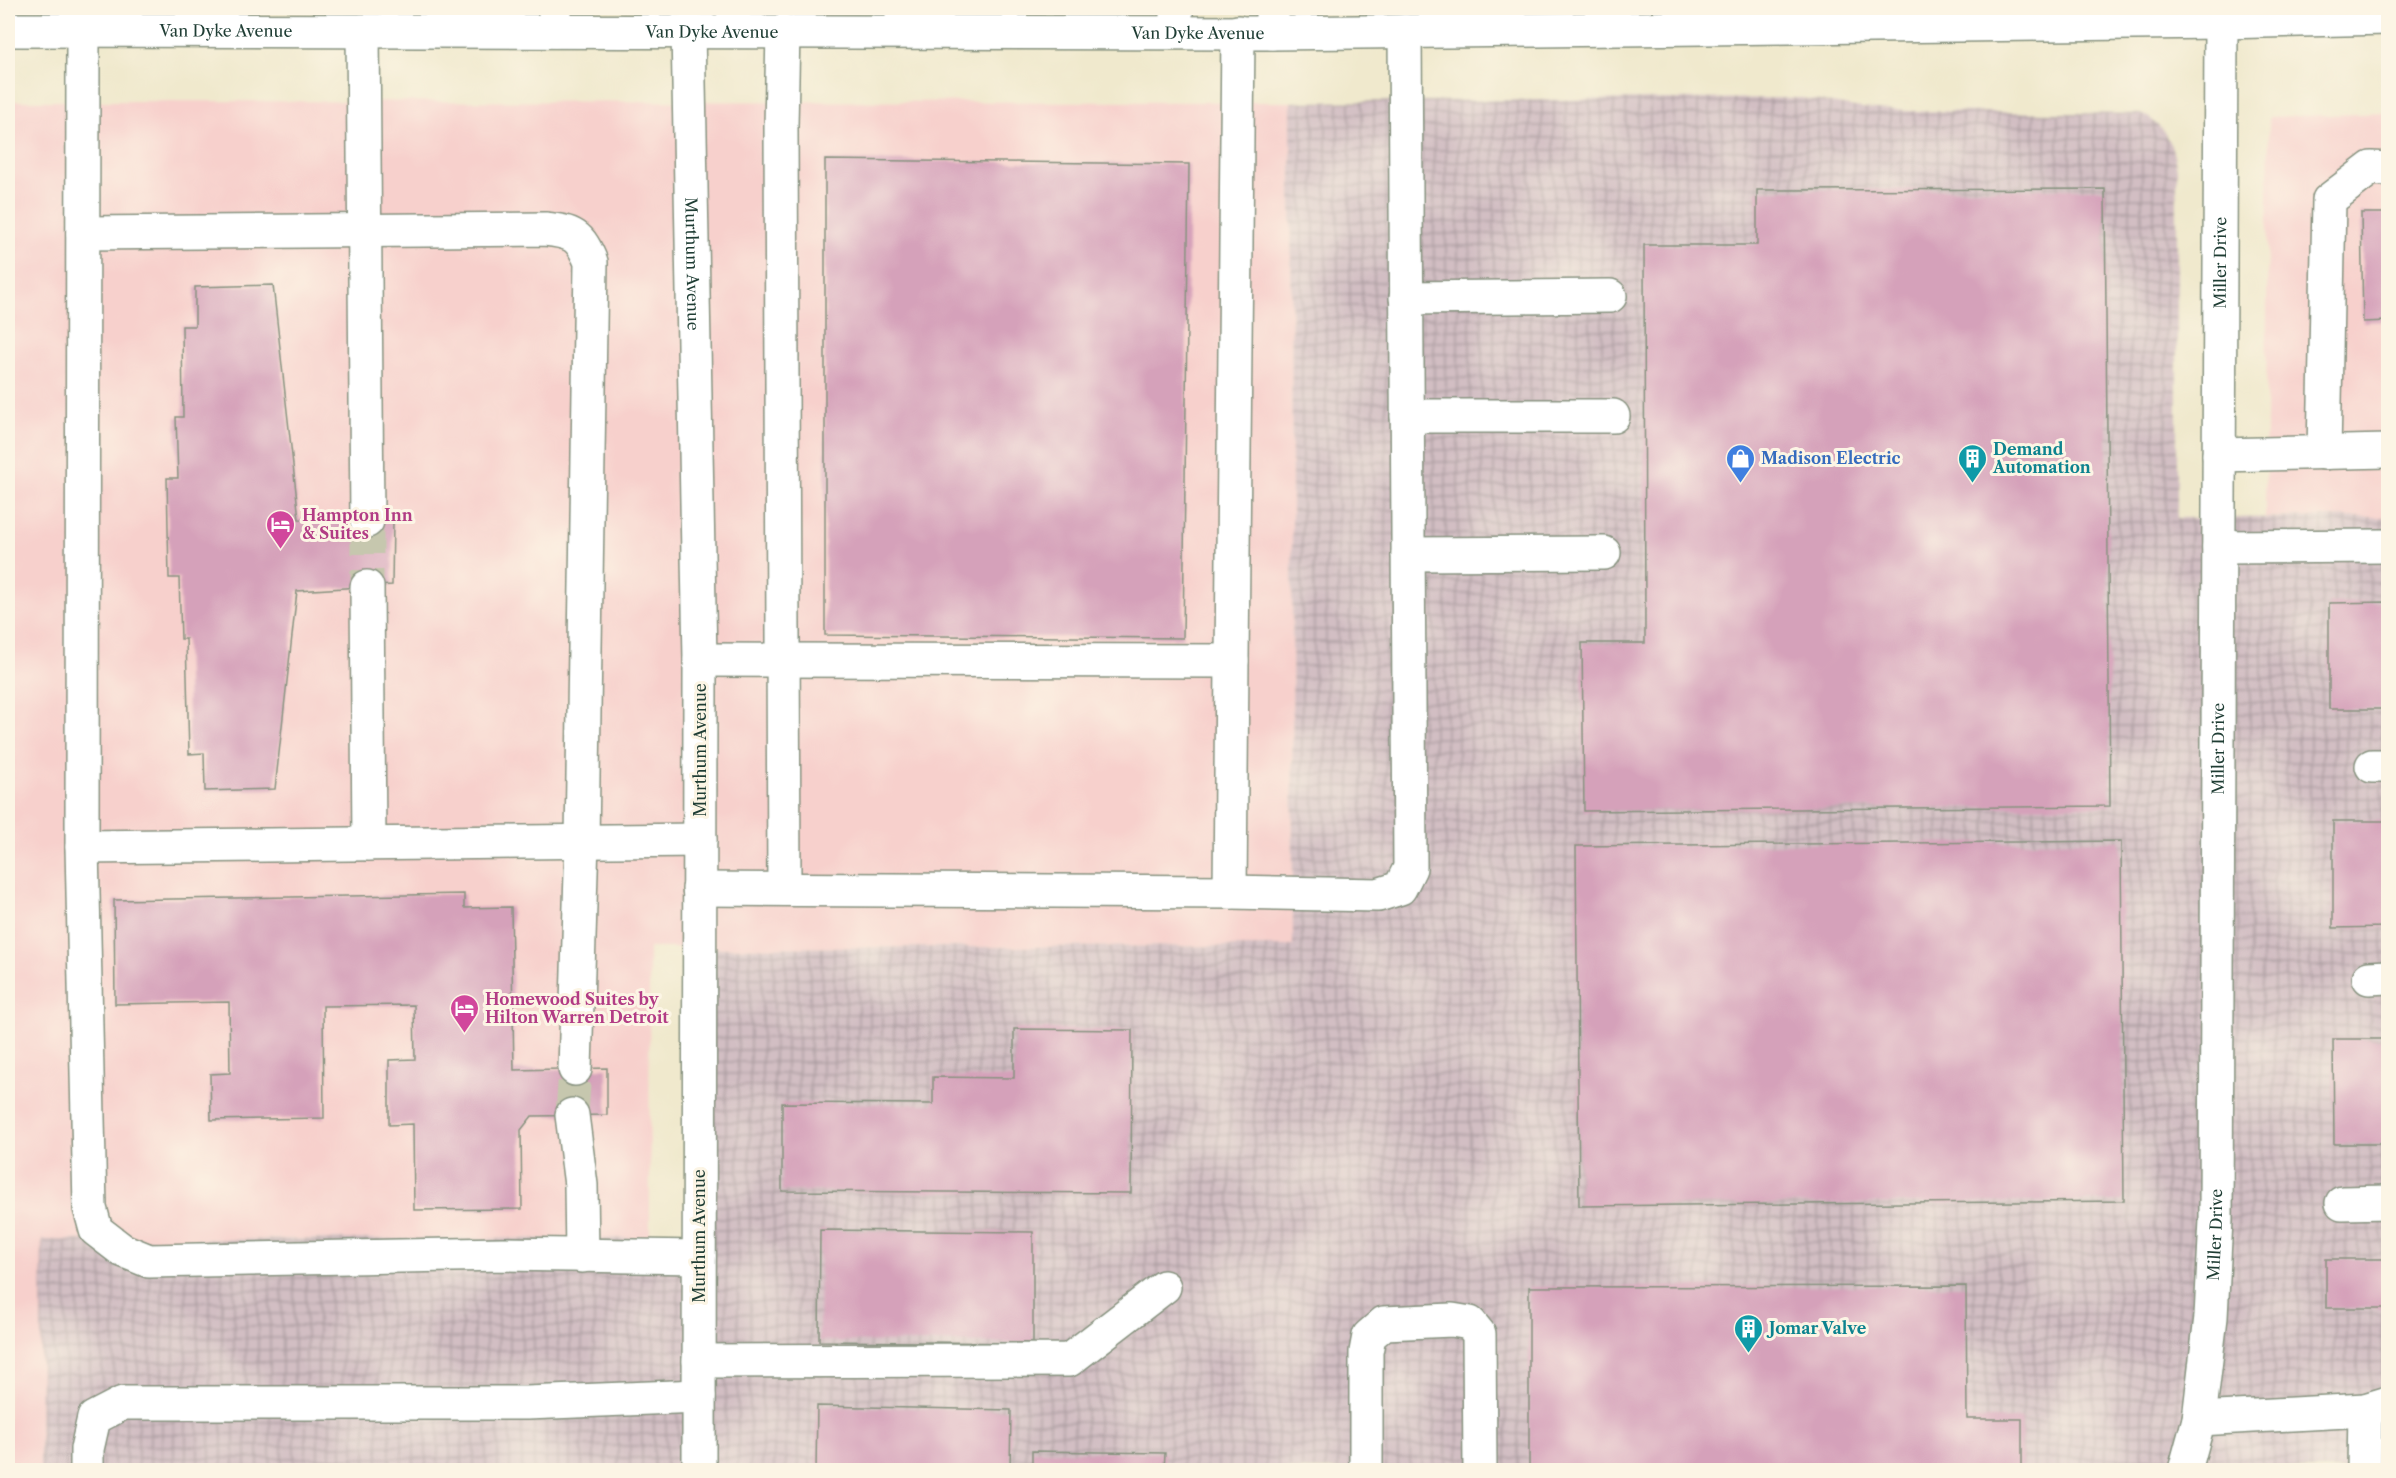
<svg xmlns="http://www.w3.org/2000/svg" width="2396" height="1478" font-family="'Libre Caslon Text',serif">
  <defs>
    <pattern id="industrial-grid" width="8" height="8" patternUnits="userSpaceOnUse" patternTransform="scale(1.5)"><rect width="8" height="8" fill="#d2bec3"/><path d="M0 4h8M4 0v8" fill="none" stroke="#aa9c9f"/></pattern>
  </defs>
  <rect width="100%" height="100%" fill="#fcf5e5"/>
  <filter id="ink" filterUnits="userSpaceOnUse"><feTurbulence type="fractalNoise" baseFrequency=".0167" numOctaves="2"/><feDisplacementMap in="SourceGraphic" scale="12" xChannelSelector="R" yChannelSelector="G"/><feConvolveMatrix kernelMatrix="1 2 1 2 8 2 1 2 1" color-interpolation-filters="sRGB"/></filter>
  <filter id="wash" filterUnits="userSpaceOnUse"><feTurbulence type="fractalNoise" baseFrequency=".008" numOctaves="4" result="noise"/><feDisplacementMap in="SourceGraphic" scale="24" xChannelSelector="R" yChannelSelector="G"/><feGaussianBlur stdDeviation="1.35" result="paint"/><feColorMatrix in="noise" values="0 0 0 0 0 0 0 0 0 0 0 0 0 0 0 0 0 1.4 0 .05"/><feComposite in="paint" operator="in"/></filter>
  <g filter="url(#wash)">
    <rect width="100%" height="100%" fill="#f0e9cd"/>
    <g fill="#f7d0cc">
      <polygon points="8,101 1291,102 1293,946 649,948 650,1238 43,1240 40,1470 8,1470"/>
      <polygon points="2388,113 2388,517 2265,517 2269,117"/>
    </g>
    <polygon fill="url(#industrial-grid)" points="1802,98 1861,108 1908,111 2140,114 2150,118 2164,132 2172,148 2177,169 2177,518 2388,517 2388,1470 40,1470 42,1240 708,1238 707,948 1293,946 1291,102"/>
    <g id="blocks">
      <g fill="#d5a1ba">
        <polygon points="825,160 1189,164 1183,638 825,635"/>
        <polygon points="2105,189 2110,806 1584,811 1582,643 1645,643 1644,245 1757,245 1757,190"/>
        <polygon points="2361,213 2388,213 2388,321 2363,322"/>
        <polygon points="273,285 299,519 393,522 392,585 297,591 275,789 205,791 204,753 189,754 186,639 181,639 179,578 169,578 167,478 178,478 176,417 183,417 182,326 195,326 195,287"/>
        <polygon points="2388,602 2388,709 2329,709 2329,603"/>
        <polygon points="2333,821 2388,821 2388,927 2333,928"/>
        <polygon points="2121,841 2124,1201 1579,1206 1576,846"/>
        <polygon points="464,894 464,908 511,907 514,1070 607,1068 607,1115 532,1116 521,1130 522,1209 414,1210 413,1124 389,1125 389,1060 415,1059 414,1005 323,1006 324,1118 211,1120 210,1074 230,1073 229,1002 115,1004 114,900"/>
        <polygon points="1014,1029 1132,1030 1131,1193 782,1191 782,1103 933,1104 933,1077 1014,1078"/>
        <polygon points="2333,1039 2388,1039 2388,1144 2334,1144"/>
        <polygon points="820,1230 1033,1232 1033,1343 819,1341"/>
        <rect x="2326" y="1259" width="62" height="49"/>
        <polygon points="1966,1286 1967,1419 2022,1419 2022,1470 1529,1470 1529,1287"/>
        <polygon points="817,1406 1011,1410 1010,1470 816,1470"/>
        <polygon points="1032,1451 1165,1453 1164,1470 1032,1470"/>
      </g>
    </g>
  </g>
  <g filter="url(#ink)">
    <use href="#blocks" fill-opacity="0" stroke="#889380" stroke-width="1.5"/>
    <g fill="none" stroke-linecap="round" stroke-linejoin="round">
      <g stroke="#c6c7ae" stroke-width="33" stroke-dasharray="33 16" stroke-linecap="butt">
        <polyline points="367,521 367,587"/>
        <polyline points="572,1115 575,1069"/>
      </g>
      <defs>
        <g id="minor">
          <polyline points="1272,8 1272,33"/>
          <polyline points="83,30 82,847 700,840"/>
          <path id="s1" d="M688,30L700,660L699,1470"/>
          <polyline points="363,31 367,521"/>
          <polyline points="555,31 555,8"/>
          <polyline points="733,31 734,8"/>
          <polyline points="783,31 781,126 784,889"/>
          <polyline points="902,31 902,8"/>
          <polyline points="1176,31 1176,8"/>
          <path d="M83,233L545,229C573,232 580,235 591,262L582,840L575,1069"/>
          <polyline points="1406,298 1610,296"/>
          <polyline points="1407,416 1613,416"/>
          <polyline points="2324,453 2329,200 2371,168 2388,169"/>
          <polyline points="2219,455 2388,451"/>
          <polyline points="2219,547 2388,546"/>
          <polyline points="1408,554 1604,553"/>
          <polyline points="367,587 369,844"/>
          <polyline points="1232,661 1238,32"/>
          <polyline points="2372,766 2388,766"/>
          <polyline points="82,847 90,1208 96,1230 122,1250 149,1261 503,1254 699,1257"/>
          <polyline points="699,889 1230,892 1232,661 700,660"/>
          <polyline points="1230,892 1378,895 1400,888 1410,868 1405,31"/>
          <polyline points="2369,978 2388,977"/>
          <polyline points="572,1115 581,1185 582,1256"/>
          <polyline points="2342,1203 2388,1202"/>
          <polyline points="699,1361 1069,1360 1164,1287"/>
          <polyline points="2199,1419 2365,1410 2388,1403"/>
          <polyline points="87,1470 87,1449 94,1418 123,1403 527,1403 699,1396"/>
          <polyline points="1366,1470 1366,1352 1369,1336 1384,1323 1452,1320 1470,1323 1479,1334 1480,1470"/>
          <path id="s2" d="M2185,1470L2199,1419L2211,1317L2216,1220L2221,22"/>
          <polyline points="2364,1470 2365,1410"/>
        </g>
        <g id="major">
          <path id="s3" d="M8,30L1272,33L2221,22L2388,18"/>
        </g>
      </defs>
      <use href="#minor" stroke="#889380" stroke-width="36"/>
      <use href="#major" stroke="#889380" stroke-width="36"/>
      <use href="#minor" stroke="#fff" stroke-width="33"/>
      <use href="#major" stroke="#fff" stroke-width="33"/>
    </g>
  </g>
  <defs>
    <symbol id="shop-pin" viewBox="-11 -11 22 30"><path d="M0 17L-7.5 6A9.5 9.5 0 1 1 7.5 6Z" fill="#3f7fe0" stroke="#fcf5e5"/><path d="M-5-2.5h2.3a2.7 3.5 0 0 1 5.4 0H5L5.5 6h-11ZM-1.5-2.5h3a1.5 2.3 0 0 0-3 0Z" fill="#fff"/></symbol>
    <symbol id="building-pin" viewBox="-11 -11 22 30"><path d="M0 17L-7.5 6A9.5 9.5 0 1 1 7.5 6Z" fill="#0f9aa8" stroke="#fcf5e5"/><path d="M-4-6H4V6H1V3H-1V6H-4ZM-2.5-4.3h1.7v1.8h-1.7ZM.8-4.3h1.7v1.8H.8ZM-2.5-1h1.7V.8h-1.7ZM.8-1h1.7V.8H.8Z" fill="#fff"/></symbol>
    <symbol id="hotel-pin" viewBox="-11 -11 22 30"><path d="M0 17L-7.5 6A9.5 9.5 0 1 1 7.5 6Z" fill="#d1479c" stroke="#fcf5e5"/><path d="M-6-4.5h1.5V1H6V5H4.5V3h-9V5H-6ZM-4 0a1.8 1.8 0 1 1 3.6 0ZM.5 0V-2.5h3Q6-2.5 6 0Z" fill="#fff"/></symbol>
  </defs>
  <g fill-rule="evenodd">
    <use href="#shop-pin" x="1724" y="442" width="33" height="45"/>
    <use href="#building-pin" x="1956" y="442" width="33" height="45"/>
    <use href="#hotel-pin" x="264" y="508" width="33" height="45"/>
    <use href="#hotel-pin" x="448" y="992" width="33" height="45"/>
    <use href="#building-pin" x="1732" y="1312" width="33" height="45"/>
  </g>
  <g text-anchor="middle" stroke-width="6" stroke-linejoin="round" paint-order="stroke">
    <g font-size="16" fill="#1f3d34" stroke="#fcf5e5">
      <text dy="6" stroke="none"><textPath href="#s3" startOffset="218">Van Dyke Avenue</textPath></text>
      <text dy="6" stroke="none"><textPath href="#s3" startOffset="704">Van Dyke Avenue</textPath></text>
      <text dy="6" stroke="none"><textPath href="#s3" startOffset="1190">Van Dyke Avenue</textPath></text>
      <text dy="6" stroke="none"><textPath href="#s2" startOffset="1210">Miller Drive</textPath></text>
      <text dy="6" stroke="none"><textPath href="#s1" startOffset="234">Murthum Avenue</textPath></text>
      <text dy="6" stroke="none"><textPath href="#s2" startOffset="724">Miller Drive</textPath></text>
      <text transform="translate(700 750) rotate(-90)" y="6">Murthum Avenue</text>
      <text dy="6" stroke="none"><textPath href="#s2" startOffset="238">Miller Drive</textPath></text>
      <text transform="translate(699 1236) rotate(-90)" y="6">Murthum Avenue</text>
    </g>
    <g font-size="16" font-weight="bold" fill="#0d838f" stroke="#fcf5e5" text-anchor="start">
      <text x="1993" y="455">Demand<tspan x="1993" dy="18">Automation</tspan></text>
      <text x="1769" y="1334">Jomar Valve</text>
    </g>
    <g font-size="16" font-weight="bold" fill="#366cbe" stroke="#fcf5e5" text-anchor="start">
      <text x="1761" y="464">Madison Electric</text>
    </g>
    <g font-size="16" font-weight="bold" fill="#b23c85" stroke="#fcf5e5" text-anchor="start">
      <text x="302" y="521">Hampton Inn<tspan x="302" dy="18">&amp; Suites</tspan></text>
      <text x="485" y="1005">Homewood Suites by<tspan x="485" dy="18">Hilton Warren Detroit</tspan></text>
    </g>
  </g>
  <rect width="2396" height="1478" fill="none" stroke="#fcf5e5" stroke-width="30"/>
</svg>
